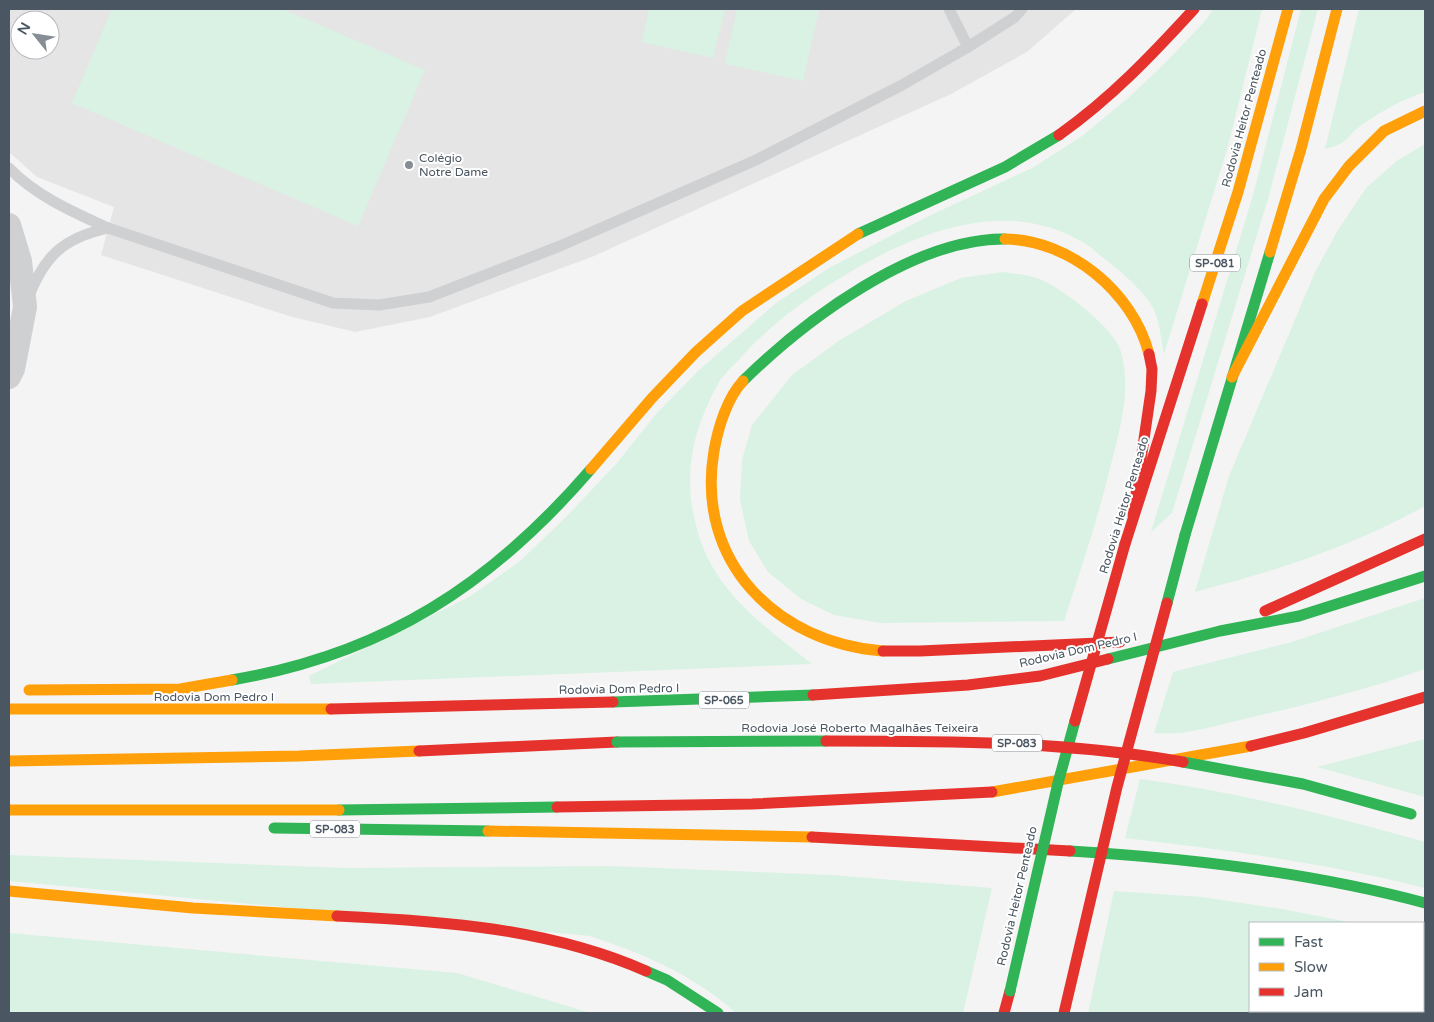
<svg xmlns="http://www.w3.org/2000/svg" width="1434" height="1022" font-family="'Varela Round',sans-serif">
  <rect width="100%" height="100%" fill="#f4f4f4"/>
  <path fill="#e6e5e6" fill-rule="evenodd" d="M9,9H1076L1027,52L951,94L594,256L430,317L355,332L289,316L101,255L114,207L37,177L9,152ZM20,20H50V50H20Z"/>
  <g fill="#d9f2e3">
    <polygon points="112,9 282,9 425,70 358,226 72,103"/>
    <polygon points="649,9 725,9 713,58 642,42"/>
    <polygon points="737,9 819,9 803,81 725,64"/>
    <path d="M1213,9H1262L1228,146L1164,354C1161,340 1160,323 1154,310C1146,292 1117,268 1101,256C1094,250 1087,244 1079,240C992,191 889,245 815,294C786,314 760,335 737,362C731,368 723,375 719,382C689,436 681,483 701,542C720,596 769,630 812,664L311,684L309,676L469,597L519,562L565,518L617,463L656,414L699,370L776,303L829,268L927,217L1034,167L1082,136L1127,99L1165,63L1206,20Z"/>
    <polygon points="1301,9 1318,9 1268,199 1172,513 1151,532 1253,195"/>
    <path d="M1359,9H1425V92C1403,99 1382,111 1363,124C1345,137 1350,143 1325,149Z"/>
    <path d="M1425,144V506C1349,548 1278,570 1195,592L1229,476L1315,272L1338,230L1366,188L1398,160Z"/>
    <path d="M1003,272C1015,274 1032,275 1044,281C1065,291 1115,329 1121,352C1132,392 1119,433 1109,472C1097,522 1080,571 1064,621L881,623L834,615L801,599L768,572L749,541L740,500L742,460L752,425L792,375L840,340L906,301L961,278Z"/>
    <path d="M1425,598V669C1366,690 1305,705 1244,719C1214,726 1185,736 1154,733L1173,672L1292,642Z"/>
    <polygon points="1425,739 1425,797 1317,767"/>
    <path d="M1140,779C1237,792 1331,815 1425,842V888C1326,863 1226,850 1125,838Z"/>
    <path d="M9,855L347,868L608,866L831,875L992,888L963,1013H736C694,975 644,954 590,936L9,881Z"/>
    <polygon points="1114,891 1202,897 1282,909 1354,923 1250,923 1250,1011 1422,1011 1419,1013 1088,1013"/>
    <polygon points="9,933 457,973 591,1013 9,1013"/>
    <polygon points="1423,940 1425,941 1425,1009 1423,1010"/>
  </g>
  <g fill="none" stroke-linecap="round" stroke-linejoin="round">
    <g stroke="#ced0d2" stroke-width="11">
      <polyline points="949,9 968,47"/>
      <path d="M9,168C36,196 73,212 108,228C64,238 45,255 29,296"/>
      <polyline points="108,228 333,303 379,305 429,297 560,246 756,160 902,85 968,47 1015,17 1022,9"/>
    </g>
    <polyline stroke="#ced0d2" stroke-width="24" points="9,225 20,261 25,307 13,369 9,377"/>
    <g stroke="#30b455" stroke-width="11">
      <polyline points="858,234 1005,167 1059,135"/>
      <path d="M743,381C805,320 914,238 1005,239"/>
      <polyline points="1185,535 1270,252"/>
      <polyline points="1108,659 1220,631 1299,616 1425,576"/>
      <path d="M232,680C385,654 491,585 591,469"/>
      <polyline points="613,702 813,695"/>
      <polyline points="339,810 557,807"/>
      <polyline points="274,828 488,831"/>
      <path d="M1070,851C1189,858 1309,872 1425,903"/>
      <polyline points="646,971 667,980 718,1013"/>
    </g>
    <g stroke="#ff9f0a" stroke-width="11">
      <path d="M1005,239C1070,240 1133,292 1149,354"/>
      <polyline points="1270,252 1301,149 1337,9"/>
      <polyline points="1202,304 1238,192 1288,9"/>
      <polyline points="1232,377 1324,199 1349,166 1384,131 1425,111"/>
      <path d="M743,381C727,398 718,428 714,451C695,562 777,643 883,651"/>
      <polyline points="591,469 652,398 696,352 742,311 858,234"/>
      <polyline points="29,690 180,689 232,680"/>
      <polyline points="9,709 331,709"/>
      <polyline points="9,761 299,756 419,751"/>
      <polyline points="992,792 1251,746"/>
      <polyline points="9,810 339,810"/>
      <polyline points="488,831 812,837"/>
      <polyline points="9,891 193,908 337,916"/>
    </g>
    <g stroke="#e5322d" stroke-width="11">
      <path d="M1059,135C1111,98 1151,56 1194,9"/>
      <polyline points="1133,515 1151,391 1152,369 1149,354"/>
      <polyline points="1125,544 1202,304"/>
      <polyline points="1265,611 1425,539"/>
      <polyline points="883,651 920,651 1120,642"/>
      <polyline points="813,695 968,685 1040,676 1108,659"/>
      <polyline points="331,709 613,702"/>
      <polyline points="1251,746 1304,733 1425,697"/>
      <polyline points="419,751 617,742"/>
      <polyline points="557,807 752,804 992,792"/>
      <polyline points="812,837 1070,851"/>
      <path d="M337,916C442,921 548,928 646,971"/>
      <polyline points="1004,1013 1010,991"/>
    </g>
    <g stroke="#30b455" stroke-width="11">
      <polyline points="1167,603 1185,535"/>
      <polyline points="617,742 826,741"/>
      <polyline points="1183,762 1303,784 1411,814"/>
      <polyline points="1010,991 1058,783 1075,721"/>
    </g>
    <g stroke="#e5322d" stroke-width="11">
      <polyline points="1075,721 1125,544"/>
      <path d="M826,741C946,741 1065,741 1183,762"/>
      <polyline points="1064,1013 1117,787 1167,603"/>
    </g>
  </g>
  <circle fill="#868d94" stroke="#fff" stroke-width="2" cx="409" cy="165" r="5"/>
  <g text-anchor="middle" stroke-width="4" stroke-linejoin="round" paint-order="stroke">
    <g fill="#fff" stroke="#808990" stroke-width="1">
      <rect x="1190" y="254.5" width="50" height="17" rx="4"/>
      <rect x="699" y="691.5" width="50" height="17" rx="4"/>
      <rect x="992" y="734.5" width="50" height="17" rx="4"/>
      <rect x="310" y="820.5" width="50" height="17" rx="4"/>
    </g>
    <g font-size="11" font-weight="bold" fill="#4a5661">
      <text x="1215" y="267">SP-081</text>
      <text x="724" y="704">SP-065</text>
      <text x="1017" y="747">SP-083</text>
      <text x="335" y="833">SP-083</text>
    </g>
    <g font-size="12" fill="#4a5661" stroke="#fff">
      <text transform="translate(1244 118) rotate(-75)" y="4">Rodovia Heitor Penteado</text>
      <text transform="translate(1124 505) rotate(-73)" y="4">Rodovia Heitor Penteado</text>
      <text transform="translate(1078 650) rotate(-13)" y="4">Rodovia Dom Pedro I</text>
      <text transform="translate(619 689) rotate(-1)" y="4">Rodovia Dom Pedro I</text>
      <text x="214" y="701">Rodovia Dom Pedro I</text>
      <text x="860" y="732">Rodovia José Roberto Magalhães Teixeira</text>
      <text transform="translate(1017 896) rotate(-77)" y="4">Rodovia Heitor Penteado</text>
    </g>
    <g font-size="12" fill="#4a5661" stroke="#fff" text-anchor="start">
      <text x="419" y="162">Colégio<tspan x="419" dy="14">Notre Dame</tspan></text>
    </g>
  </g>
  <rect width="1434" height="1022" fill="none" stroke="#4a5661" stroke-width="20"/>
  <rect x="1249" y="922" width="175" height="90" fill="#ffffff" stroke="#b7bbc0"/>
  <rect x="1259" y="938" width="25" height="8" fill="#30b455" stroke="#b7bbc0"/>
  <text x="1294" y="947" font-size="15" fill="#4a5661">Fast</text>
  <rect x="1259" y="963" width="25" height="8" fill="#ff9f0a" stroke="#b7bbc0"/>
  <text x="1294" y="972" font-size="15" fill="#4a5661">Slow</text>
  <rect x="1259" y="988" width="25" height="8" fill="#e5322d" stroke="#b7bbc0"/>
  <text x="1294" y="997" font-size="15" fill="#4a5661">Jam</text>
  <g transform="translate(35 35) rotate(300)"><circle r="24" fill="#ffffff" stroke="#b7bbc0"/>
  <path d="M0-4L9 19L0 12L-9 19Z" fill="#868d94"/>
  <text y="-8" font-size="14" font-weight="bold" text-anchor="middle" fill="#4a5661">N</text>
  </g>
</svg>
